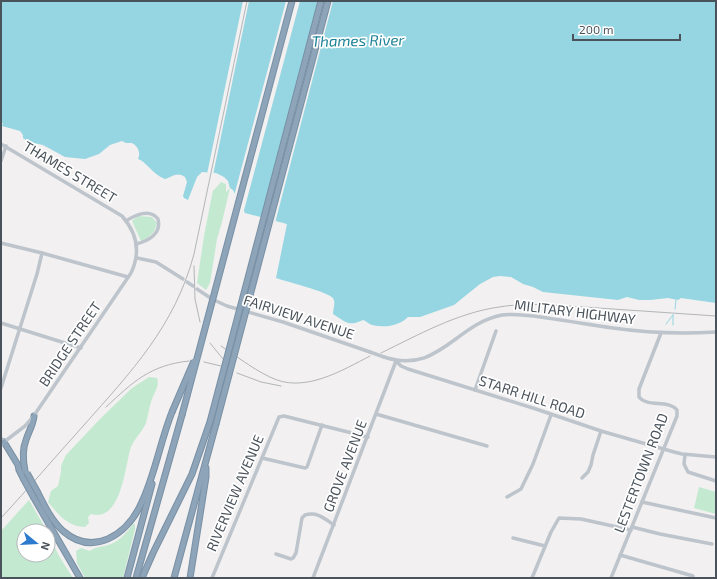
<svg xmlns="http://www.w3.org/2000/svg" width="717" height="579" font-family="'Exo 2',sans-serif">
  <rect width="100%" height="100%" fill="#f2f0f0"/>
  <g fill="#c3ead0">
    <polygon points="221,182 226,184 226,192 230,188 222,222 217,239 210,283 206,290 197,283 204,236 213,190 214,190"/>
    <path d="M138,216L152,217L157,223C155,233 150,237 141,241L132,221Z"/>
    <path d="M149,377L157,378C160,387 153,394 151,402C149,408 148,416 146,423C142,432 135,438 131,447C125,464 122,523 91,514L88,517L89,523L85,527C68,527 58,514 48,502L51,491L58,486L61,472V466L66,455L99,420L132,388Z"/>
    <polygon points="699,487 716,492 716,514 694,508"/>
    <polygon points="29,500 47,531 24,531 24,555 48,555 48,533 59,556 73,578 1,578 1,531"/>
    <path d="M133,524H135V529L123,578H85L77,563L76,551L81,548L90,551C96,546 104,547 111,544C121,540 127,532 133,524Z"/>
  </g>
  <path fill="#95d6e2" d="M1,1H716V303L681,298L678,300L668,298L650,300H639L627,297L618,300L543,292L533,287L523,284L511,277L500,276L493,277L480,284L454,305L420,317H408C399,326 385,328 372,325C369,324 366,321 363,320C348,327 346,322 333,314C333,309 336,303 333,298C326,291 287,282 276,278L287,224L245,213L239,203L233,190L230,188L228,181L224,177L216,173L202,172L197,177L188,200L184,198L183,196L187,182L185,177C177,171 172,177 165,179C153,175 146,161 138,159C141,153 138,146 132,143H126L122,141L110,145L99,154L85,159L65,157L43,145L29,142L23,138V135L20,131L2,126L3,123H1Z"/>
  <g fill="#f2f0f0">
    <polygon points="243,1 249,1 213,175 207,174"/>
    <polygon points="286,1 300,1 243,214 237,204 234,196"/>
    <polygon points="318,1 333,1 275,223 261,219"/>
  </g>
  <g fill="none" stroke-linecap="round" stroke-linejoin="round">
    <g stroke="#95d6e2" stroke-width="1">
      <polyline points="675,309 676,300"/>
      <polyline points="666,324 673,315"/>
      <polyline points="673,325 673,315"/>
    </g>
    <defs>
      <g id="highway">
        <polyline points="4,442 18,465 19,470 23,478"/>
        <path d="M25,471C23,461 22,450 26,440C29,431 33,425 34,416"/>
        <path d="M38,493C45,507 52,521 63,531C93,557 127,535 141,504C155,475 160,442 172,412"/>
        <polyline points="34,498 80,578"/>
        <polyline points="127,578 152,484"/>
        <polyline points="136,578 182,415"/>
        <polyline points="142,578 153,553 192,474 210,422"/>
        <polyline points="174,578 216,424"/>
        <polyline points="190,578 206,477 206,468"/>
      </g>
    </defs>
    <use href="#highway" stroke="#788fa4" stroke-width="7"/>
    <g stroke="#bdc4cb" stroke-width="3.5">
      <path d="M1,144L122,216C137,233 141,252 131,273L33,417L25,426L4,442"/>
      <polyline points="1,161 6,146"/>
      <path d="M126,221C135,215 150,208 158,219C162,234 148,241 136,244"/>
      <polyline points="1,243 42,253 128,277"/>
      <polyline points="137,258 156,262 183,279"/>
      <polyline points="187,282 193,286"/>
      <polyline points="197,289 212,299 227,306 283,322 370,352"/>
      <polyline points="1,323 81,348"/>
      <path d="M384,357C439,375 455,324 502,315C516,313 533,316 547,318C569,321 591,325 613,328C648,333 681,334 716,332"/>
      <polyline points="396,361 401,366 408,369 536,409 601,431 674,452 682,454 716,457"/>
      <polyline points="1,388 37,274 42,253"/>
      <polyline points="475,390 496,331"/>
      <polyline points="376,414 487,446"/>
      <polyline points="685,455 684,464 688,472 716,481"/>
      <polyline points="262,458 305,468 307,467 322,425"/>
      <polyline points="582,478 588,472 591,465 593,455 601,431"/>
      <polyline points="507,497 521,489 533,464 551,415"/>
      <polyline points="642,502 716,518"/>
      <polyline points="632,527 660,534 712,544"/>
      <polyline points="513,538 545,546"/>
      <path d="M276,554L291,559L293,558L296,553L302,518L305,515C317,511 325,519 334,525"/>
      <polyline points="620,555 693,576"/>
      <polyline points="212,578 279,417 284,416 368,437"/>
      <polyline points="313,578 396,361"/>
      <polyline points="532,578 551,532 559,518 581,519 631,530"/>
      <path d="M611,578L677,416V410C668,399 648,408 639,397V389L661,333"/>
    </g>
    <polyline stroke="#b2c0cb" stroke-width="4.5" points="1,439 4,442 1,444"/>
    <use href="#highway" stroke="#8da4b9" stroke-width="5"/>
    <g stroke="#b2b5b9" stroke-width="1">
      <polyline points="194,266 195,299 200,322"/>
      <polyline points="210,343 223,359"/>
      <path d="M221,346C238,357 258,373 277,380C308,391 343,370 370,356"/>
      <path d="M381,353C418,335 457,313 499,307C517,304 536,304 554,305L716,316"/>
      <polyline points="204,362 221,366"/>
      <polyline points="237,373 261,382 281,386"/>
      <path d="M106,407C133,382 150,365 189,361"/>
      <path d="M1,518C29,488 56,456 84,425C131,372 175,326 194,254L247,1"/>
    </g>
    <defs>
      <g id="highway-bridge">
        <polyline points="172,412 194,361"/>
        <polyline points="182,415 292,1"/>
        <polyline points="210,422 321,1"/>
        <polyline points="216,424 328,1"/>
        <polyline points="27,473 38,493"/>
        <polyline points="23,478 34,498"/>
      </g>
    </defs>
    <use href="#highway-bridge" stroke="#788fa4" stroke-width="7" stroke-linecap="butt"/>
    <polyline stroke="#bdc4cb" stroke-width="3.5" points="370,352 384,357"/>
    <use href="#highway-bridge" stroke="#8da4b9" stroke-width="5"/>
  </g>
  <g text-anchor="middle" stroke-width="3.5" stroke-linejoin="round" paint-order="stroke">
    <g font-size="14" fill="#4a535b" stroke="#fff">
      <text transform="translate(70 172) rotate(31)" y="5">THAMES STREET</text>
      <text transform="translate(575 312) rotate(7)" y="5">MILITARY HIGHWAY</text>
      <text transform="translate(299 317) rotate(18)" y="5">FAIRVIEW AVENUE</text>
      <text transform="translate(70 344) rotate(-56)" y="5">BRIDGE STREET</text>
      <text transform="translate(532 397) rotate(18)" y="5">STARR HILL ROAD</text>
      <text transform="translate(345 466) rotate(-69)" y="5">GROVE AVENUE</text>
      <text transform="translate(641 473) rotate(-69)" y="5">LESTERTOWN ROAD</text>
      <text transform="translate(235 493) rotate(-67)" y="5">RIVERVIEW AVENUE</text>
    </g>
    <g font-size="15" font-style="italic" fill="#1b8194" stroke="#fff">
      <text transform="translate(358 41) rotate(-1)" y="5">Thames River</text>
    </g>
  </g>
  <rect width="717" height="579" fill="none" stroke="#4a535b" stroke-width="4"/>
  <g transform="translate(36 543) rotate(108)"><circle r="19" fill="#ffffff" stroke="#b7babd"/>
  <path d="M0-3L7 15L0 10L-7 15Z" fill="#2d7bce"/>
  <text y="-6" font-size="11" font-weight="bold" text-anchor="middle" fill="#4a535b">N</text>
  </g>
  <path d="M573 34v6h107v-6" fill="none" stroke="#4a535b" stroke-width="2"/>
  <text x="579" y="34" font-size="12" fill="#4a535b" stroke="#ffffff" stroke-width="3" paint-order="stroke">200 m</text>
</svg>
